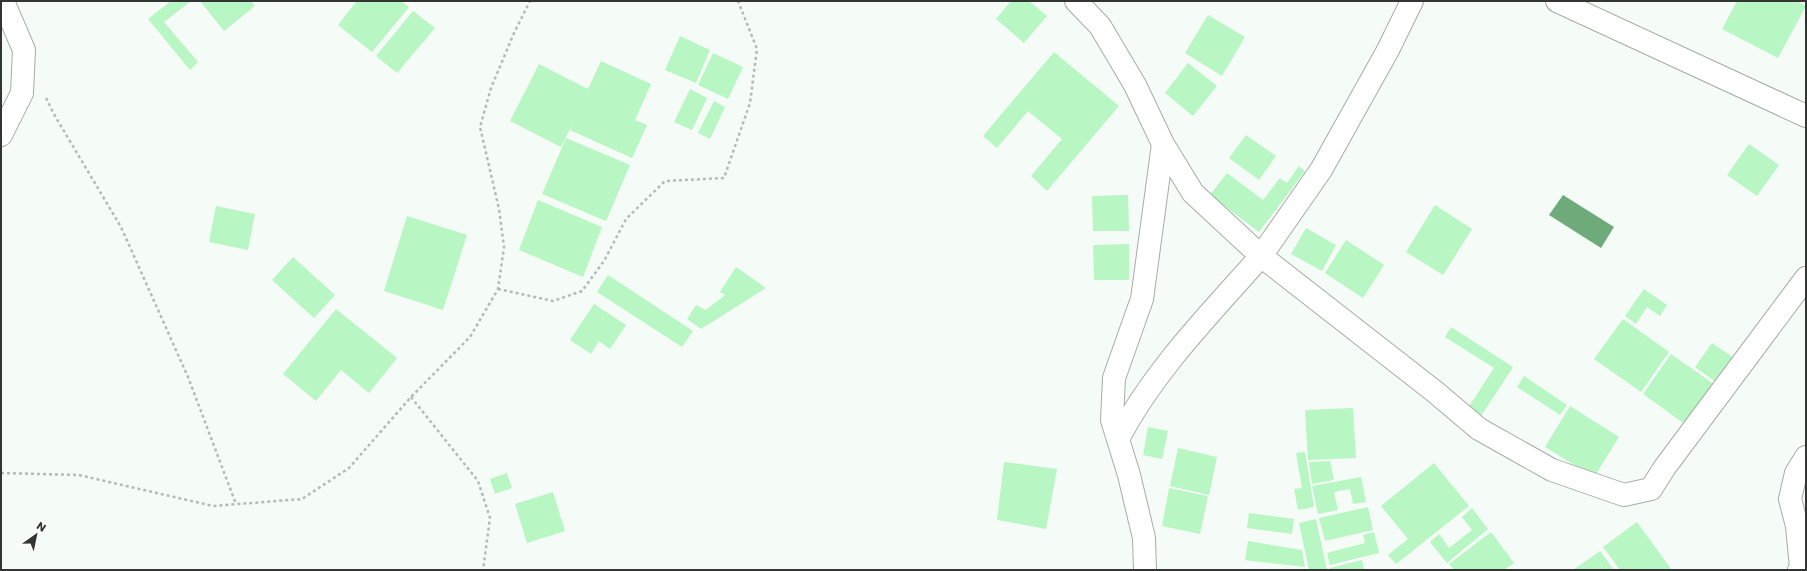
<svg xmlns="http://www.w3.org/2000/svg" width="1807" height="571" font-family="Poppins,sans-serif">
  <rect width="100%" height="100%" fill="#f5fbf6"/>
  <polygon fill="#6faa7b" points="1563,195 1614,227 1601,248 1549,215"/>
  <g fill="#b8f6c3">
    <polygon points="171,1 191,1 164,22 198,62 190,70 148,19"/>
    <polygon points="200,1 251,1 255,6 224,31"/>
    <polygon points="357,1 401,1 409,7 372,52 338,25"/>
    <polygon points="1011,1 1029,1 1047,16 1024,43 996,19"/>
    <polygon points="1737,1 1797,1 1806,6 1778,58 1722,29"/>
    <polygon points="413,11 435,28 397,73 376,56"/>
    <polygon points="1208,15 1245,37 1222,76 1185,53"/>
    <polygon points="680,36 710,50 696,83 665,70"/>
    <polygon points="1054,52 1119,106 1047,191 1031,176 1062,139 1028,111 997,148 983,136"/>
    <polygon points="713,53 743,67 728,99 698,85"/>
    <polygon points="601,61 651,84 635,120 647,125 632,158 570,130 574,121 561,147 510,121 539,64 588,89"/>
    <polygon points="1188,63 1217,86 1193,116 1165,93"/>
    <polygon points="690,89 707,98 692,130 674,122"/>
    <polygon points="714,101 725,107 710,139 698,133"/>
    <polygon points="1246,135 1276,156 1259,180 1229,158"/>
    <polygon points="566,138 630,165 606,221 542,194"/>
    <polygon points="1749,144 1779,165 1757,196 1727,175"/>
    <polygon points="1299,166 1305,171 1259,232 1210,195 1227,173 1263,200 1280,178 1287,183"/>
    <polygon points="1128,195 1129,231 1093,231 1092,196"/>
    <polygon points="538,200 602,227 583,277 519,250"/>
    <polygon points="1435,205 1472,229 1443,275 1406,252"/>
    <polygon points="216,206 255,214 248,250 209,242"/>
    <polygon points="407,216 467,235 443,310 384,291"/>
    <polygon points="1306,228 1336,245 1322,271 1291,254"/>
    <polygon points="1346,240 1384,265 1363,298 1325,273"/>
    <polygon points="1129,244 1129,280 1094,280 1093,245"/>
    <polygon points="293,257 335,295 314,318 272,280"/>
    <polygon points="736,267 766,288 701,329 687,319 696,305 706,310 725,295 720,292"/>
    <polygon points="608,275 693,331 682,347 597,292"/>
    <polygon points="1644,289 1667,305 1660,316 1647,307 1636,324 1625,316"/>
    <polygon points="594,304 626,325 610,349 599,341 591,354 570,340"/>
    <polygon points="336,309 397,358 369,393 341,370 316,401 283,374"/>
    <polygon points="1623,319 1669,352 1641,392 1594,359"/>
    <polygon points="1451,327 1513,367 1481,416 1468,408 1494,368 1445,337"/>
    <polygon points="1712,343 1737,360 1720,385 1695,367"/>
    <polygon points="1671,354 1718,387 1689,427 1643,394"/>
    <polygon points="1524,376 1567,405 1560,415 1517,387"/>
    <polygon points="1570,406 1619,437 1594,477 1545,447"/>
    <polygon points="1353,408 1356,458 1308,460 1305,410"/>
    <polygon points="1148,427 1168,431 1162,459 1143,455"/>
    <polygon points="1178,448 1217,457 1209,495 1170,486"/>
    <polygon points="1305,452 1314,507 1298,510 1294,489 1302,488 1296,453"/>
    <polygon points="1330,461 1334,480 1312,484 1309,462"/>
    <polygon points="1004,462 1057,469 1046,529 997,520"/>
    <polygon points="1434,463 1469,506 1396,564 1388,555 1408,539 1381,506"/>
    <polygon points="507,473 512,488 495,494 490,479"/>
    <polygon points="1361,477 1366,502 1353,504 1350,489 1334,492 1338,510 1318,514 1312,486"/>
    <polygon points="1169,488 1208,496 1200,534 1162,526"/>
    <polygon points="553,492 565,531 527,543 515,504"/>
    <polygon points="1368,507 1373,530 1325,541 1319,518"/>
    <polygon points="1472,508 1488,529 1447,563 1430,542 1439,534 1449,548 1472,530 1462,517"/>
    <polygon points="1249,513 1294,519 1292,534 1247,528"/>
    <polygon points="1316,519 1327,570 1309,570 1299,523"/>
    <polygon points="1637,522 1671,569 1669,570 1620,570 1603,547"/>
    <polygon points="1374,532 1379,553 1330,565 1327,553 1365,543 1363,535"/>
    <polygon points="1491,532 1514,563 1504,570 1454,570 1449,564"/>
    <polygon points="1248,541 1302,550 1305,567 1245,560"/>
    <polygon points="1600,551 1614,570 1573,570"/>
    <polygon points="1362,560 1364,570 1330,570 1330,568"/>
  </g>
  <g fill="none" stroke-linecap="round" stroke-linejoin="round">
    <defs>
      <g id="minor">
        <polyline points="1076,1 1100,26 1135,85 1163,144 1193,193 1261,256 1321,170 1388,50 1412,1"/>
        <polyline points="1557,1 1806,116"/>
        <polyline points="1,135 22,93 24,50 3,1"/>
        <path d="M1118,439C1154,370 1210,314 1261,256L1434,391L1479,429L1552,470L1624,495L1651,489L1665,467L1806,278"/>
        <polyline points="1145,570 1144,538 1129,475 1112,420 1114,378 1142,299 1163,144"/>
        <polyline points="1799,570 1801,568 1797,526 1790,499 1796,473 1806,457"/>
      </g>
    </defs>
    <use href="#minor" stroke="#a7aca7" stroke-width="24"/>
    <g stroke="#b5bab6" stroke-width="2.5" stroke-dasharray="3 3" stroke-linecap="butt">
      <polyline points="46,98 55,116 121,227 188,377 236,504"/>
      <polyline points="498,289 553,301 582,291 604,261 626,219 665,181 724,178 750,103 757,49 738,1"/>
      <polyline points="411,397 478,481 490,518 483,570"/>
      <polyline points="1,473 79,475 213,506 302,499 349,468 411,397 470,337 498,289 504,247 499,209 480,127 491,88 514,33 530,1"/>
    </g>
    <use href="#minor" stroke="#fff" stroke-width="22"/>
  </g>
  <rect width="1807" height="571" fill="none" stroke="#323533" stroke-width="4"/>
  <g transform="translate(36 535) rotate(33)" stroke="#ffffff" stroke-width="3" paint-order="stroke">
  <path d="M0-3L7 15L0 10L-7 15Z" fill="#323533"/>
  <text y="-6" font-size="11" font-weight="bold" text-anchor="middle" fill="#323533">N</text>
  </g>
</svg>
